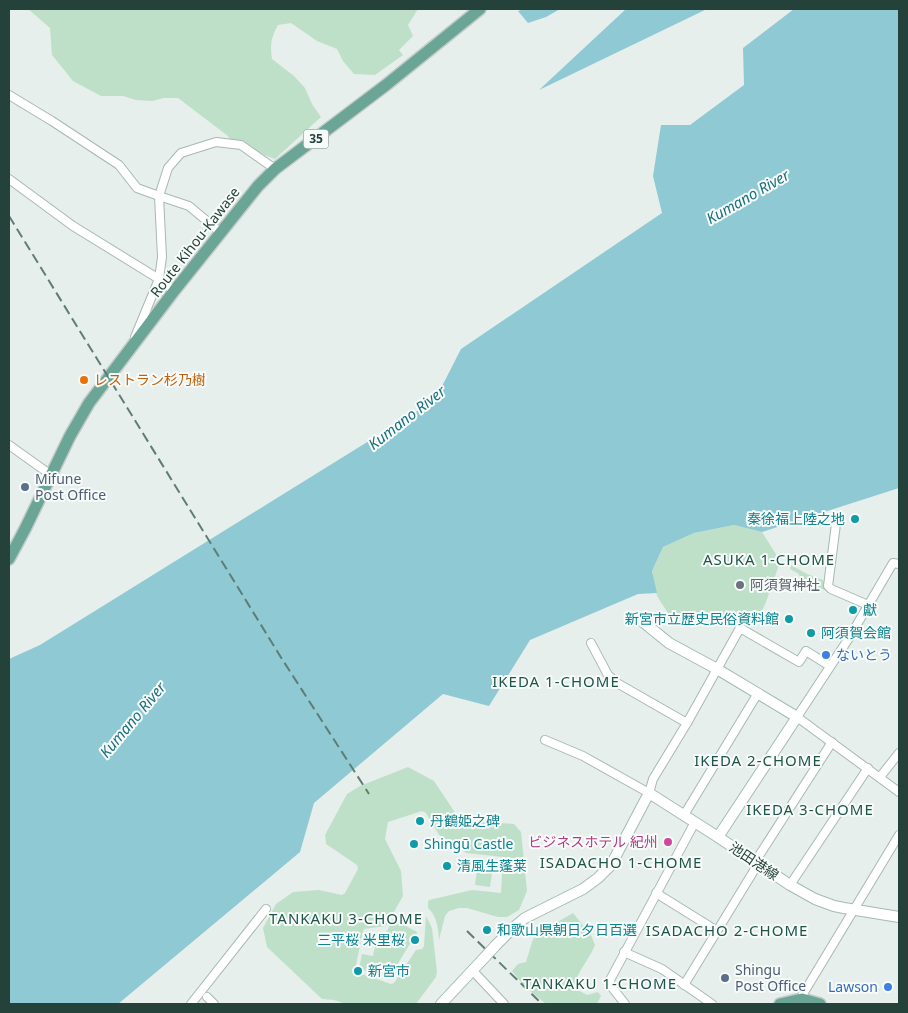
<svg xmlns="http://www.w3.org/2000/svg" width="908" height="1013" font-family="'Noto Sans','Noto Sans JP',sans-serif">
  <rect width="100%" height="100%" fill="#e6efeb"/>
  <g fill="#bfe0c8">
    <path d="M28,9H418L408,25L413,36L399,50L403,55L375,75L354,74L343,61L337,49L317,41L291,23L278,25C271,38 270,44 272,59L294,76L305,88L312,104L321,117L275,159L245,148L233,145L228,136L178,98H164L152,101L136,100L123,96H101L73,81L52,55L50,28Z"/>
    <polygon points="734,525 762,532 779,559 778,568 766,602 762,611 745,623 723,623 684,617 668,613 657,596 652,571 663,547 694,533"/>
    <polygon points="791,565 807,574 823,580 827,589 825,590 800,582 799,574 790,569"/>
    <path d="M408,767L434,781L460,820L514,824L521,832L527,891L519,910L507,917H498L467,908H459L449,911L445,916L439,940C438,928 437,916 428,908V902L429,900L472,890L501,893L503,857L466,853L439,835L426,813L422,811L388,822L385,839L401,871L403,896L386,926L364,929L363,931L355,970L356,972L391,984L394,983L416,950L422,949L424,946L426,916L432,928L437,972L436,977L416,1004H346L334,1000L322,999L267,947L263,928L276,904L293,892L319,890L342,895L345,893L358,869L357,865L326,844L325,835L347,794L360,786Z"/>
    <polygon points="478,862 493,864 490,887 475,885"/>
    <path d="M573,913L591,935L595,945C590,958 575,975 574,988L587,995L598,992L601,996L597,1004H546L524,986L512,971L518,964L526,962L533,939L554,924Z"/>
    <polygon points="393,919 417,932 416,941 411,942 389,978 367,969 365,971 359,969 362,954 373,956 376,942 383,939"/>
  </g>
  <g fill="#8ec9d4">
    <polygon points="524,9 560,9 546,17 528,23 518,11"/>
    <polygon points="626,9 707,9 539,90"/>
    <polygon points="794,9 899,9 899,488 762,532 734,525 694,533 663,547 652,571 657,593 638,594 530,640 489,706 443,694 314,803 300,852 118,1004 9,1004 9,659 40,645 435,400 461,349 662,213 653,176 661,125 690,125 744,85 743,48"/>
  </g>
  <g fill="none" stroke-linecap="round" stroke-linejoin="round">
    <defs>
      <g id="street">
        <polyline points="9,95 52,121 119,165 137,188 159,196 189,206 220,232"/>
        <polyline points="9,179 73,226 159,279 174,291"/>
        <polyline points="135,337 159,279 162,257 159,196 168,168 181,153 216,142 241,145 275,169"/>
        <polyline points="9,445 51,475"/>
        <polyline points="836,524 828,586 831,589 868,605"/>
        <polyline points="899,564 893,563 849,638 797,717 899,792"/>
        <polyline points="591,643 608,675 617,683 687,723"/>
        <polyline points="545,740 583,756 649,793 653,779 687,723 740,628 799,662 806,651 830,666"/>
        <polyline points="880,777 899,753"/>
        <polyline points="684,815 758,693"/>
        <polyline points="755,862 832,742"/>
        <polyline points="790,885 868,768"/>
        <polyline points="656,893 717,931"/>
        <polyline points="624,952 662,969 712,1004"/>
        <polyline points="473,971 504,1004"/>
        <polyline points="684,985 758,864"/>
        <polyline points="207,997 214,1004"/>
        <polyline points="802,999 803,994 899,835"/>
        <polyline points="191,1004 266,909"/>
        <polyline points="625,1004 611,986 610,980 695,822"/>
      </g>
      <g id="secondary">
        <polyline points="642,621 669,643 717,669 797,717 718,837 790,885 815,899 834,906 844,908 899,917"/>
        <polyline points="496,945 513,928 525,918 583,889 598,878 611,865 649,793 718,837"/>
        <polyline points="441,1004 485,957"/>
      </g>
      <g id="primary">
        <polyline points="9,559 25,529 70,436 89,403 174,291 258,186 275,169 386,85 480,9"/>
        <polyline points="780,1004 802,999 820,1004"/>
      </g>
    </defs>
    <use href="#street" stroke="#a8b8b2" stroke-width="10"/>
    <use href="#secondary" stroke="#a4bbb3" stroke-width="12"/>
    <use href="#primary" stroke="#c2cac8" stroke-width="14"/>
    <use href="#street" stroke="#fff" stroke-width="8"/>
    <use href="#secondary" stroke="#fff" stroke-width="10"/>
    <use href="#primary" stroke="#6aa596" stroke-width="11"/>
    <g stroke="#5f7d75" stroke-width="2" stroke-dasharray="10 5" stroke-linecap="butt">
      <polyline points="9,216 282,659 369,794"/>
      <polyline points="467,931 542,1004"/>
    </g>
    <defs>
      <polyline id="secondary-bridge" points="485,957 496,945"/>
    </defs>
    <use href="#secondary-bridge" stroke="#a4bbb3" stroke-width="12" stroke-linecap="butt"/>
    <use href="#secondary-bridge" stroke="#fff" stroke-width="10"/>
  </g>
  <circle fill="#e8710a" stroke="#f7fbf9" stroke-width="2" cx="84" cy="380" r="5"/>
  <g fill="#5c6f8a" stroke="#f7fbf9" stroke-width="2">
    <circle cx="25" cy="487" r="5"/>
    <circle cx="725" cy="978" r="5"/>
  </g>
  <g fill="#0f9aa8" stroke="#f7fbf9" stroke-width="2">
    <circle cx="855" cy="519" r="5"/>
    <circle cx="853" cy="610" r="5"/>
    <circle cx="789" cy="619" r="5"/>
    <circle cx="811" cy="633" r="5"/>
    <circle cx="420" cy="821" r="5"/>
    <circle cx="414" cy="844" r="5"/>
    <circle cx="447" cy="866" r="5"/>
    <circle cx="487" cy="930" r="5"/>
    <circle cx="415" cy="940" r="5"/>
    <circle cx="358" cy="971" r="5"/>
  </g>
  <circle fill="#6b7280" stroke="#f7fbf9" stroke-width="2" cx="740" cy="585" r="5"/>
  <g fill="#3f7fe0" stroke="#f7fbf9" stroke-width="2">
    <circle cx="826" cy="655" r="5"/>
    <circle cx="888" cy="987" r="5"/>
  </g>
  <circle fill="#d1479c" stroke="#f7fbf9" stroke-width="2" cx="668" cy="842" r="5"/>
  <g text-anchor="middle" stroke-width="4" stroke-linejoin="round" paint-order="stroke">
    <rect fill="#f7fbf9" stroke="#637a73" stroke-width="1" x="303.5" y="129.5" width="25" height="19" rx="4"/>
    <g font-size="12" font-weight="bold" fill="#24423a">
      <text x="316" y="143">35</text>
    </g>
    <g font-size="14" fill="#24423a" stroke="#f7fbf9">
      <text transform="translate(195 242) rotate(-52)" y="5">Route Kihou-Kawase</text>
      <text transform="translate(754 861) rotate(34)" y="5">池田港線</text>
    </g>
    <g font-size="14" fill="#c56008" stroke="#f7fbf9" text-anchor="start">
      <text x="94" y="385">レストラン杉乃樹</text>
    </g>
    <g font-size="14" fill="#4e5e75" stroke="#f7fbf9" text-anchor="start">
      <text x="35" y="484">Mifune<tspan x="35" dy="16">Post Office</tspan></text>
      <text x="735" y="975">Shingu<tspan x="735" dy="16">Post Office</tspan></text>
    </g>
    <g font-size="14" fill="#0d838f" stroke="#f7fbf9" text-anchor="start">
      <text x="845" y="524" text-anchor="end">秦徐福上陸之地</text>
      <text x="863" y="615">獻</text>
      <text x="779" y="624" text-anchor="end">新宮市立歴史民俗資料館</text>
      <text x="821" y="638">阿須賀会館</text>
      <text x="430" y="826">丹鶴姫之碑</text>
      <text x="424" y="849">Shingū Castle</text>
      <text x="457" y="871">清風生蓬莱</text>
      <text x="497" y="935">和歌山県朝日夕日百選</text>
      <text x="405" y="945" text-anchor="end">三平桜 米里桜</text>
      <text x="368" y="976">新宮市</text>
    </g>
    <g font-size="14" fill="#5b616d" stroke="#f7fbf9" text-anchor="start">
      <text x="750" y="590">阿須賀神社</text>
    </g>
    <g font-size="14" fill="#366cbe" stroke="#f7fbf9" text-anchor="start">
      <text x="836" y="660">ないとう</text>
      <text x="878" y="992" text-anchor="end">Lawson</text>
    </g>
    <g font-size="14" fill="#b23c85" stroke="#f7fbf9" text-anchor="end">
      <text x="658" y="847">ビジネスホテル 紀州</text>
    </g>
    <g font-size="15" font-style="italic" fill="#1c6f80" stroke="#f7fbf9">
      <text transform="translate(748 197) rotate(-30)" y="5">Kumano River</text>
      <text transform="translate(407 418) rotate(-38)" y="5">Kumano River</text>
      <text transform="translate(133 720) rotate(-50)" y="5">Kumano River</text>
    </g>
    <g font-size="15" letter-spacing="1" fill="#1f5548" stroke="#f7fbf9">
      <text x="769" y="565">ASUKA 1-CHOME</text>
      <text x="556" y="687">IKEDA 1-CHOME</text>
      <text x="758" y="766">IKEDA 2-CHOME</text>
      <text x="810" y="815">IKEDA 3-CHOME</text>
      <text x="621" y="868">ISADACHO 1-CHOME</text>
      <text x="346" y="924">TANKAKU 3-CHOME</text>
      <text x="727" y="936">ISADACHO 2-CHOME</text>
      <text x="600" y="989">TANKAKU 1-CHOME</text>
    </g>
  </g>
  <rect width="908" height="1013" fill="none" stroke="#24423a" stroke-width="20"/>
</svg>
